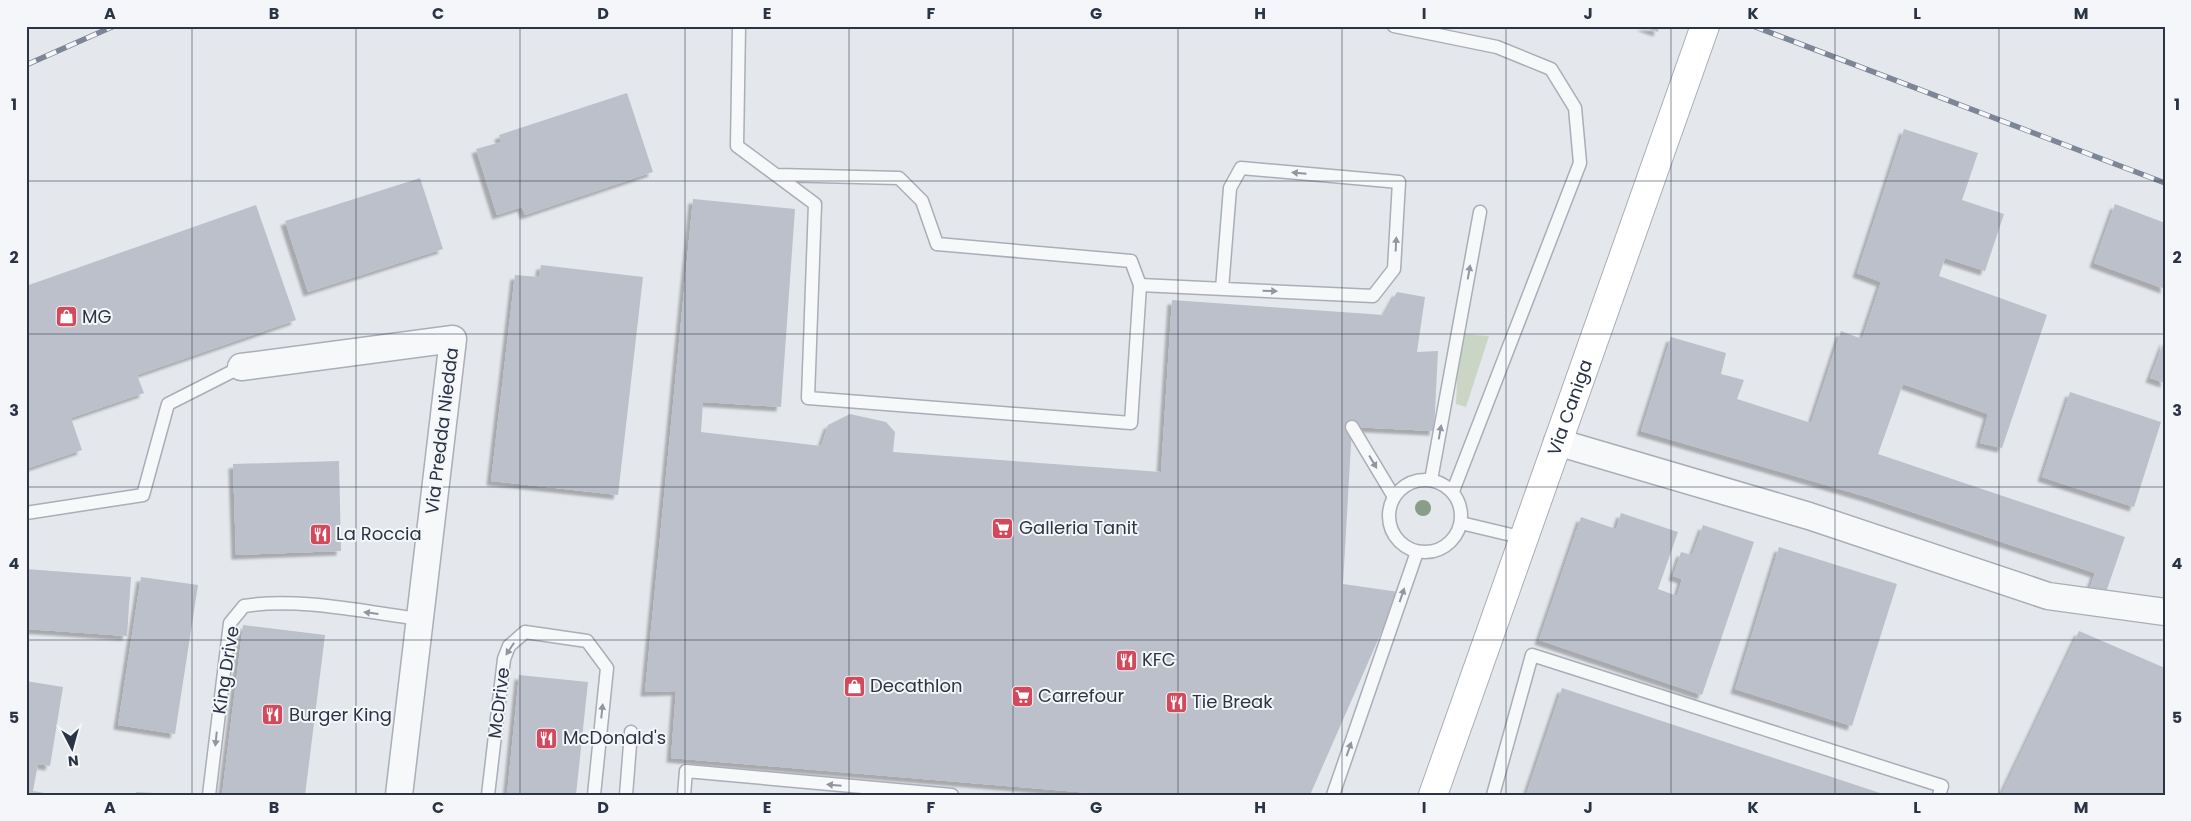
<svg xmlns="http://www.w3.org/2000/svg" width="2191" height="821" font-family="Poppins,sans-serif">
  <defs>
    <filter id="shadow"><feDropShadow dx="-4.5" dy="4.5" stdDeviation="1" flood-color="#0004"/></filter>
  </defs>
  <rect width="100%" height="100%" fill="#e4e7ec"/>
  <polygon fill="#c9d6c5" points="1459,334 1489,336 1466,407 1456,404"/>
  <g fill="#bbc0ca" filter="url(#shadow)">
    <polygon points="1641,26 1659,26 1658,32"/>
    <polygon points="627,93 653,172 525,215 522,207 497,215 476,149 501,142 499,135"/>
    <polygon points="1904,129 1978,153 1962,200 2004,214 1985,271 1945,258 1939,276 2047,315 2002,448 1980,443 1988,414 1903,384 1878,454 2125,537 2105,595 2089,590 2095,573 1867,497 1641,431 1671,337 1726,353 1721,374 1744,380 1737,399 1811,423 1841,331 1862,339 1881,282 1857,273"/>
    <polygon points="420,178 443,249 308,292 285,221"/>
    <polygon points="693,199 795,209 781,407 703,402 701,432 821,446 828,425 850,414 886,422 895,432 893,452 1161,472 1172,300 1384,315 1397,292 1425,297 1417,352 1438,351 1434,431 1352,427 1343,584 1399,592 1310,795 1114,795 671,758 676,691 645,692"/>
    <polygon points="2115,204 2165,223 2165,289 2094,263"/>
    <polygon points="256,205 296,320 137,375 144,393 71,418 82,450 26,469 26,286"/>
    <polygon points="541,265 643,277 618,495 491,481 515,275 539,277"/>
    <polygon points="2165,339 2165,383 2150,378"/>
    <polygon points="2070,392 2161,422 2134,507 2042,477"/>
    <polygon points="339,461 341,551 236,555 233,464"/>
    <polygon points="1621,513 1678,532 1658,589 1677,596 1682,579 1673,576 1681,552 1692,555 1703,525 1754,542 1702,695 1539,640 1581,517 1616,529"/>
    <polygon points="1779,547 1897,584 1852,726 1735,689"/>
    <polygon points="26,569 131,577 127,636 26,629"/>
    <polygon points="141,577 198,585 175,734 118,725"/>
    <polygon points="243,625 325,635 305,795 222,795"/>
    <polygon points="2079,631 2165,668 2165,792 2163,795 2001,795"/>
    <polygon points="519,675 588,682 576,795 507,795"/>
    <polygon points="26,681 63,687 50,766 38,764 33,791 56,795 26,795"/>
    <polygon points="1562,688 1883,794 1883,795 1526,795"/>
    <polygon points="136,792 155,793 155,795 135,795"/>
  </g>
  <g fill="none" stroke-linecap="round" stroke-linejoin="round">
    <defs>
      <g id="lane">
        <polyline points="739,26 737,146 815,204 808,398 1131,423 1140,285 1131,261 937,244 922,201 899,178 777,175"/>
        <polyline points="1394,26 1497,47 1551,69 1575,108 1580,163 1453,491"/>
        <polyline points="1140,285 1373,296 1394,269 1399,182 1241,168 1230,188 1222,289"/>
        <polyline points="1352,427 1394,497"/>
        <circle cx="1425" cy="516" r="36"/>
        <polyline points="1431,480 1480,212"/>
        <polyline points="26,513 143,495 168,404 241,367"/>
        <polyline points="1461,523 1524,538"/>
        <path d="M209,795L230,623L244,606C298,597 365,612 420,619"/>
        <polyline points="488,795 504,659 509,646 525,632 587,641 607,668 594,795"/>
        <polyline points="626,795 631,732"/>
        <polyline points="684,795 686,771 952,795"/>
        <polyline points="1333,795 1417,552"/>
        <polyline points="1493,795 1532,655 1942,786 1939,795"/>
      </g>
      <g id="street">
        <polyline points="241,367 453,339 399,795"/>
        <polyline points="1557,442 1809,516 2048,596 2165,612"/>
      </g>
      <g id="secondary">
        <path id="s1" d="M1433,795L1705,26"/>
      </g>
    </defs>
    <use href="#lane" stroke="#a9aeb7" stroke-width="15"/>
    <use href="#street" stroke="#a9aeb7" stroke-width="29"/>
    <use href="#secondary" stroke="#a9aeb7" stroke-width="30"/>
    <use href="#lane" stroke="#f7f8fa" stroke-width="12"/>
    <use href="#street" stroke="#f7f8fa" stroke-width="26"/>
    <use href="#secondary" stroke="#fff" stroke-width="28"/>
    <defs>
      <g id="rail">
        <polyline points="1753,26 2165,183"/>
        <polyline points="26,65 114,26"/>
      </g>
    </defs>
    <use href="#rail" stroke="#7d8696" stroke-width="5.5"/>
    <use href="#rail" stroke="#f4f6f9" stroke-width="4" stroke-dasharray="11" stroke-linecap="butt"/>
  </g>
  <circle fill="#899d89" cx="1423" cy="508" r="8"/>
  <defs><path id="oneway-solid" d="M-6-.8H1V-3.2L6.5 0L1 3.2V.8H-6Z" transform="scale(1.25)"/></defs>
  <g fill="#9196a0">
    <use href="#oneway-solid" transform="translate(1299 173) rotate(-175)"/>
    <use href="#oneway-solid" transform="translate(1396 244) rotate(-87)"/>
    <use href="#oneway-solid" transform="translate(1469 272) rotate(-80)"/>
    <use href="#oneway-solid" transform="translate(1270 291) rotate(2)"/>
    <use href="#oneway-solid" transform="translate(1440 432) rotate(-80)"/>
    <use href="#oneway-solid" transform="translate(1373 462) rotate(59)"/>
    <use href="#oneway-solid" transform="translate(1402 595) rotate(-71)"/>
    <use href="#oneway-solid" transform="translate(371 613) rotate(-173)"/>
    <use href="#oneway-solid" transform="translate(510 649) rotate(123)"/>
    <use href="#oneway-solid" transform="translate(602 711) rotate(-84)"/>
    <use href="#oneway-solid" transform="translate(216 739) rotate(96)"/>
    <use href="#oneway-solid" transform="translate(1349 749) rotate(-71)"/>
    <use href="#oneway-solid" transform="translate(834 785) rotate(-175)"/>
  </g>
  <path fill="none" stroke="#2b3445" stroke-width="1" stroke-opacity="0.55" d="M192,26V795M356,26V795M520,26V795M685,26V795M849,26V795M1013,26V795M1178,26V795M1342,26V795M1506,26V795M1671,26V795M1835,26V795M1999,26V795M26,181H2165M26,334H2165M26,487H2165M26,640H2165"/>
  <defs>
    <symbol id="shop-square" viewBox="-11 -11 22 22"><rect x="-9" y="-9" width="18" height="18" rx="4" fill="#d1495b" stroke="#f4f6f9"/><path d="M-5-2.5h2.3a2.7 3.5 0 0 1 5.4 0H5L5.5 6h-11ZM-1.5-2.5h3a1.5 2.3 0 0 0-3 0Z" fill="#fff"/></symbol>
    <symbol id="supermarket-square" viewBox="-11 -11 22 22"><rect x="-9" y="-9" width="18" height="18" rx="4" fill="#d1495b" stroke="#f4f6f9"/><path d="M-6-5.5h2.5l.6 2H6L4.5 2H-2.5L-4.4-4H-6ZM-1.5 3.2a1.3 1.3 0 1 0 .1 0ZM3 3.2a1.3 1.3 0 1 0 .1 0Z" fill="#fff"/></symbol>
    <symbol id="restaurant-square" viewBox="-11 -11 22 22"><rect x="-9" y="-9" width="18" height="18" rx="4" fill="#d1495b" stroke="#f4f6f9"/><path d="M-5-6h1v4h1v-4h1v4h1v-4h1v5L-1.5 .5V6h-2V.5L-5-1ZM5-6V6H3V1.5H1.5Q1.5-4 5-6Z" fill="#fff"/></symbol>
  </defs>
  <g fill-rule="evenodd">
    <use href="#shop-square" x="54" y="304" width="25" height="25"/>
    <use href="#supermarket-square" x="990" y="516" width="25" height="25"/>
    <use href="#restaurant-square" x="308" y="522" width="25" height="25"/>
    <use href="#restaurant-square" x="1114" y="648" width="25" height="25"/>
    <use href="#shop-square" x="842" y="674" width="25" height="25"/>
    <use href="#supermarket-square" x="1010" y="684" width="25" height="25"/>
    <use href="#restaurant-square" x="1164" y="690" width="25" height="25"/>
    <use href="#restaurant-square" x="260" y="702" width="25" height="25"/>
    <use href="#restaurant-square" x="534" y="726" width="25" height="25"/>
  </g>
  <g text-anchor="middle" stroke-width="4" stroke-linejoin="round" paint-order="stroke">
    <g font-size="18" fill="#2b3445" stroke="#f4f6f9" text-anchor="start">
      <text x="82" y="323">MG</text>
      <text x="1019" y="534">Galleria Tanit</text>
      <text x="336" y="540">La Roccia</text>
      <text x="1142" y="666">KFC</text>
      <text x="870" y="692">Decathlon</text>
      <text x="1038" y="702">Carrefour</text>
      <text x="1192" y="708">Tie Break</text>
      <text x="289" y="721">Burger King</text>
      <text x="563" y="744">McDonald's</text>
    </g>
    <g font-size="18" fill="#2b3445" stroke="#f4f6f9">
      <text dy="6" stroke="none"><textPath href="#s1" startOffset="411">Via Caniga</textPath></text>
      <text transform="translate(442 431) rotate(-83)" y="6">Via Predda Niedda</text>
      <text transform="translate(226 670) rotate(-81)" y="6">King Drive</text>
      <text transform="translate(499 703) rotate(-83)" y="6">McDrive</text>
    </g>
  </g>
  <rect width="2191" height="821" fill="none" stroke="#f4f6f9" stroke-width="55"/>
  <g transform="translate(72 748) rotate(174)" stroke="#f4f6f9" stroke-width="4" paint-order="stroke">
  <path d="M0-4L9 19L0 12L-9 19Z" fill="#2b3445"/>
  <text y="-8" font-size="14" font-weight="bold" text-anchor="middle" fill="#2b3445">N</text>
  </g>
  <rect x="28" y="28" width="2136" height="766" fill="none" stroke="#2b3445" stroke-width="2"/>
  <g font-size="16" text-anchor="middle" font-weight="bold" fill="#2b3445">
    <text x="110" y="19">A</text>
    <text x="274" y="19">B</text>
    <text x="438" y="19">C</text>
    <text x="603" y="19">D</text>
    <text x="767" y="19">E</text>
    <text x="931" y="19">F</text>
    <text x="1096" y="19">G</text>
    <text x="1260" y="19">H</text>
    <text x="1424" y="19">I</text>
    <text x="1588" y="19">J</text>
    <text x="1753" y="19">K</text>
    <text x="1917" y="19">L</text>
    <text x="2081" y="19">M</text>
    <text x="14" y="110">1</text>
    <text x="2177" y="110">1</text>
    <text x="14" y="263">2</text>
    <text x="2177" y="263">2</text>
    <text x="14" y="416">3</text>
    <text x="2177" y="416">3</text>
    <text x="14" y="569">4</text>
    <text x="2177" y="569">4</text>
    <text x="14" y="723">5</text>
    <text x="2177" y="723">5</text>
    <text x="110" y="813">A</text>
    <text x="274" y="813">B</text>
    <text x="438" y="813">C</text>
    <text x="603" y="813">D</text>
    <text x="767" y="813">E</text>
    <text x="931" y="813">F</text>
    <text x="1096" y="813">G</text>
    <text x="1260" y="813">H</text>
    <text x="1424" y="813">I</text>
    <text x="1588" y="813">J</text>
    <text x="1753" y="813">K</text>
    <text x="1917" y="813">L</text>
    <text x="2081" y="813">M</text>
  </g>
</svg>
